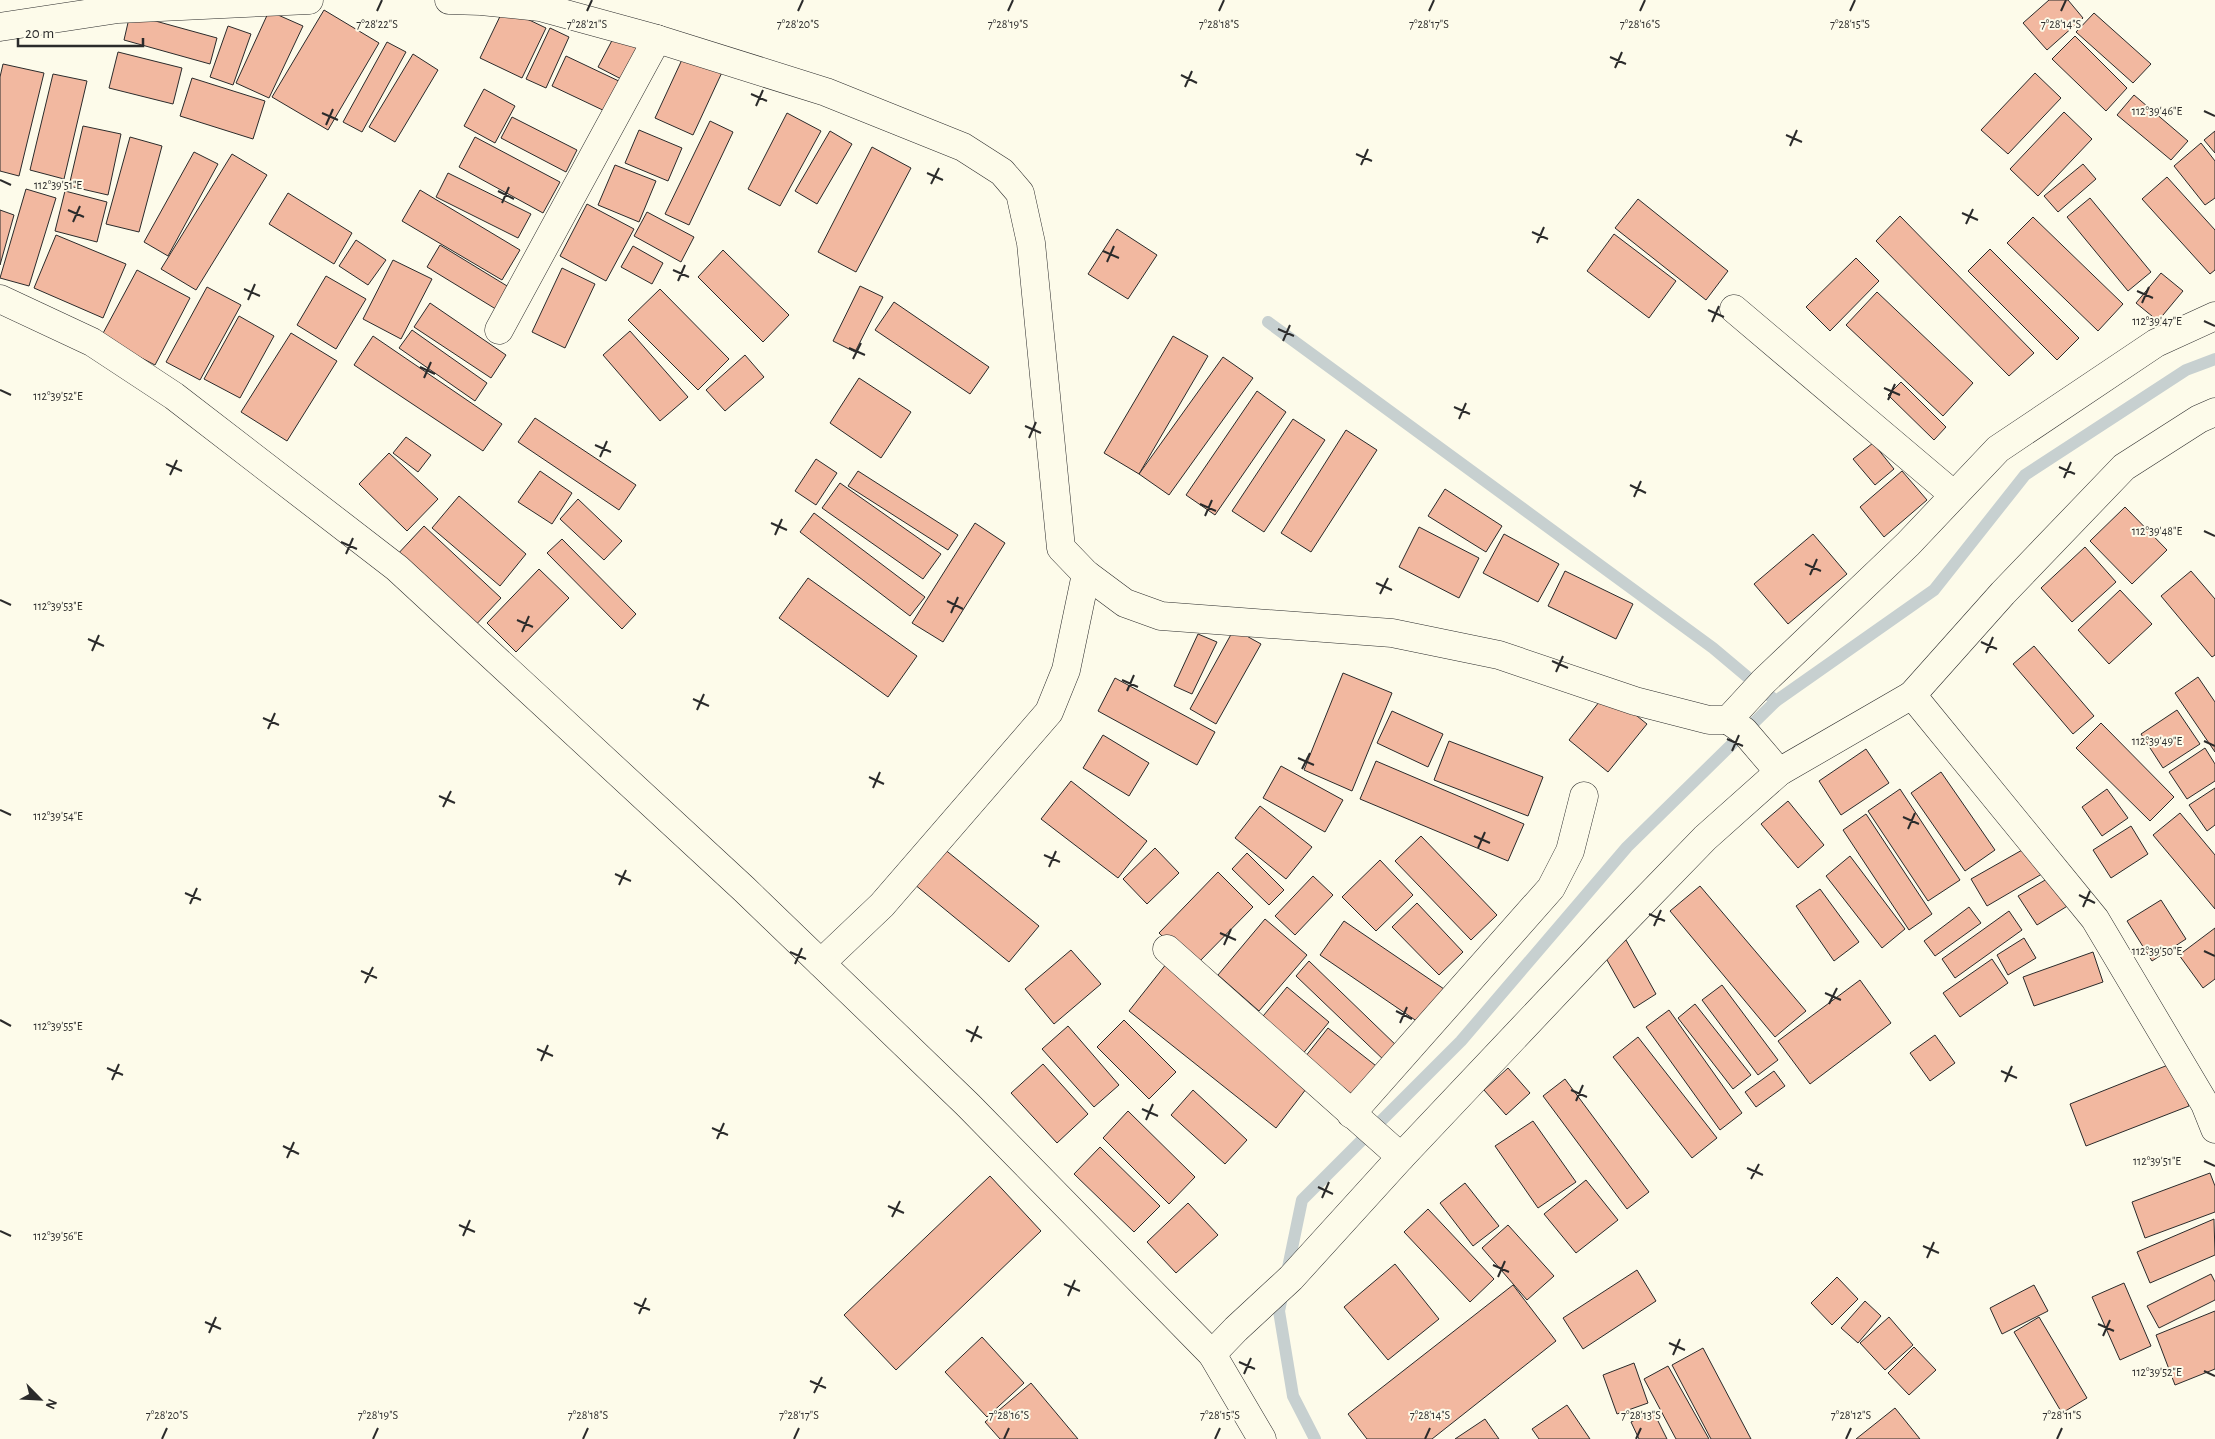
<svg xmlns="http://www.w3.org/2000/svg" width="2215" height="1439" font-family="'Alegreya Sans',sans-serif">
  <rect width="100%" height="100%" fill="#fdfbea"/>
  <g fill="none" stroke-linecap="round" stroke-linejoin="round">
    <g stroke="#c7d0d0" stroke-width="12">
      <polyline points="1268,322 1713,648 1776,701 1934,590 2025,475 2186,370 2215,359"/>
      <polyline points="1315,1439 1293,1396 1279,1311 1302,1200 1461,1041 1627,847 1776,701"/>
    </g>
  </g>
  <g fill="#f2b8a0" stroke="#2b2b2b">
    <polygon points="2049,0 2068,0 2083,18 2047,50 2023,23"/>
    <polygon points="504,8 546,28 522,78 480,58"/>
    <polygon points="324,10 379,43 328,130 272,97"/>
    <polygon points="269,11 303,26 269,98 236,83"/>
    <polygon points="2094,13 2151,64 2133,83 2076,32"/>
    <polygon points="130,14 217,38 210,64 124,40"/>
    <polygon points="228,26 251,34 233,85 210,77"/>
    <polygon points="550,28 569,37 546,88 526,79"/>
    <polygon points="617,31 643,45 625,81 598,67"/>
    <polygon points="2075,36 2127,88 2106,111 2052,59"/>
    <polygon points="387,42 406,52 362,132 343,122"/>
    <polygon points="686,51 724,68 693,135 655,118"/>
    <polygon points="118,52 182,68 173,104 109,88"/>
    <polygon points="413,54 438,70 395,142 369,127"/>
    <polygon points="566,56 623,83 609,113 552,86"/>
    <polygon points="3,64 44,73 19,176 0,171 0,77"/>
    <polygon points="2035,73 2061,98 2008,154 1981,130"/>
    <polygon points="53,74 87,81 64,179 30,170"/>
    <polygon points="192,78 265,101 253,139 180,116"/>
    <polygon points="484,89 515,106 495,143 464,126"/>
    <polygon points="2134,95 2188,141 2171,160 2117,115"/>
    <polygon points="2064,112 2092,139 2038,196 2010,169"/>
    <polygon points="787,113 821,131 780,206 748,189"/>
    <polygon points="512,117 577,150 566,172 501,138"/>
    <polygon points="710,121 733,132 689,225 665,214"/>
    <polygon points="83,126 121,134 108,195 69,186"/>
    <polygon points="639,130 682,148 668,181 625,163"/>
    <polygon points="830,131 852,144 817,204 795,191"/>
    <polygon points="2215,131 2215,153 2204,140"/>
    <polygon points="130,137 162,146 139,232 106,224"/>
    <polygon points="475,137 560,182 543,213 459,167"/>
    <polygon points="2201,143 2215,161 2215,198 2205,205 2174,166"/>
    <polygon points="872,147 911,168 856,272 818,252"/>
    <polygon points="194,152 218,164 168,256 144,242"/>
    <polygon points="232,154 267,175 196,290 161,269"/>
    <polygon points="2083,164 2096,179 2058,212 2044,196"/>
    <polygon points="615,165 656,181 639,222 598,205"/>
    <polygon points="448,173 531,214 518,238 436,197"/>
    <polygon points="2167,177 2215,230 2215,270 2210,274 2142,199"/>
    <polygon points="26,189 56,198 29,286 0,278"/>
    <polygon points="420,190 520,250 502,280 402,221"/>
    <polygon points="65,191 107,202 97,242 55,231"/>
    <polygon points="288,193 352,233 334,264 269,224"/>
    <polygon points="2090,198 2151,272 2128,291 2067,217"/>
    <polygon points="1638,199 1728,271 1706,300 1615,228"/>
    <polygon points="587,204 634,229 606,281 560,256"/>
    <polygon points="0,210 14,215 0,265"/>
    <polygon points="647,212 694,237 681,262 634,236"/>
    <polygon points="1900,216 2034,353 2009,376 1876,241"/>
    <polygon points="2033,217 2123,304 2098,331 2007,243"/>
    <polygon points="1117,229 1157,255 1128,299 1088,274"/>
    <polygon points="1614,234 1676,281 1649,318 1587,271"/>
    <polygon points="56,235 126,264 103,318 34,288"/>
    <polygon points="356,240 386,260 368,285 339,266"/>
    <polygon points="440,245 512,289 499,311 427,267"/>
    <polygon points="633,246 663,263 652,284 621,267"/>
    <polygon points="1990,249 2079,338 2057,360 1968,271"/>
    <polygon points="723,250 789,315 763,342 698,277"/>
    <polygon points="1856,258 1879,281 1830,331 1806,307"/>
    <polygon points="393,260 432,279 401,339 363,319"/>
    <polygon points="562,268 595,284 565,348 532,332"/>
    <polygon points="137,270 190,298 155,365 101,337"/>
    <polygon points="2161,273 2183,291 2158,321 2136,303"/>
    <polygon points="326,276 366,299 336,349 297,325"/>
    <polygon points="860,286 883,297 855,352 833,341"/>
    <polygon points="207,287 241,305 200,380 166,362"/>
    <polygon points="660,289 729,359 698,390 628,320"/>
    <polygon points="1877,292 1973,383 1943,416 1846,325"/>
    <polygon points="894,302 989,367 970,394 875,330"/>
    <polygon points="430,303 506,355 491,378 414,327"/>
    <polygon points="239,316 274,336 240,398 204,379"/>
    <polygon points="412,330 487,383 475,401 399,348"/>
    <polygon points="630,331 688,397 660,421 603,355"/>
    <polygon points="291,333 337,361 287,441 241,412"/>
    <polygon points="373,336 502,424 483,451 354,365"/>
    <polygon points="1173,336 1208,356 1139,474 1104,453"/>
    <polygon points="745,355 764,377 725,411 706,390"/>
    <polygon points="1223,357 1253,378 1169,495 1139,474"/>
    <polygon points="859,378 911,412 881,458 830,423"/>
    <polygon points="1901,382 1946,427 1934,440 1888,395"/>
    <polygon points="1257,391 1286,412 1215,515 1186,495"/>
    <polygon points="535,418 636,485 619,510 518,442"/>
    <polygon points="1293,419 1325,440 1264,532 1232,511"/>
    <polygon points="1346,430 1377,450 1311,552 1281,533"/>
    <polygon points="406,437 431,455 418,472 393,453"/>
    <polygon points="1873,443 1894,469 1875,485 1853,459"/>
    <polygon points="389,453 438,499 407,531 359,484"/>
    <polygon points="816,459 837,473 816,505 795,491"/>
    <polygon points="540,471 572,493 552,524 518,502"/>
    <polygon points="858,471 958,535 948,550 848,486"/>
    <polygon points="1902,471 1927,500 1884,537 1860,507"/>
    <polygon points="840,483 941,554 923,579 822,508"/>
    <polygon points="1445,489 1502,526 1486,552 1428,516"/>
    <polygon points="459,496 526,554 500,586 432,528"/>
    <polygon points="578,499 622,541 604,560 560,519"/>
    <polygon points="2125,507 2167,550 2132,584 2090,541"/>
    <polygon points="814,513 925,597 910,616 800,532"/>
    <polygon points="975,523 1005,543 943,642 912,623"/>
    <polygon points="424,526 501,598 471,630 395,557"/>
    <polygon points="1419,527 1479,558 1459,598 1399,567"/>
    <polygon points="1504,534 1559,564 1538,602 1483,573"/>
    <polygon points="1813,534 1847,574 1788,624 1754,584"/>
    <polygon points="562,539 636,614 622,629 547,553"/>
    <polygon points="2085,547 2116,582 2072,622 2041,588"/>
    <polygon points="539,569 569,598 516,652 487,623"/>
    <polygon points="1565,571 1633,604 1616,639 1548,606"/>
    <polygon points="2191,571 2215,599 2215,655 2212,657 2161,596"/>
    <polygon points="808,578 917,656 888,697 779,618"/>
    <polygon points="2120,590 2152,624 2109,664 2078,630"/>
    <polygon points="1234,629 1261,644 1216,724 1190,709"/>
    <polygon points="1198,634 1217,642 1192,694 1174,686"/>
    <polygon points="2034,646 2094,716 2073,734 2013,664"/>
    <polygon points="1343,673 1392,693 1352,791 1304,770"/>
    <polygon points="2198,677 2215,702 2215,752 2175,693"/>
    <polygon points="1115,678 1215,732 1197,765 1098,711"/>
    <polygon points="1607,692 1647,724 1608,772 1569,740"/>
    <polygon points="2177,710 2200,744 2163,768 2141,734"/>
    <polygon points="1392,711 1443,734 1428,767 1377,743"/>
    <polygon points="2101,723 2174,797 2150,821 2076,748"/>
    <polygon points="1103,735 1149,763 1129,796 1083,768"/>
    <polygon points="1449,741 1543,777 1528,816 1434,780"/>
    <polygon points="2205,748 2215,764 2215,781 2187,799 2169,772"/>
    <polygon points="1866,749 1889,783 1841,815 1819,781"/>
    <polygon points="1376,761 1524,824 1508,861 1360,799"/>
    <polygon points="1281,766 1343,800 1325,832 1263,798"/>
    <polygon points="1941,772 1995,850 1965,871 1911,793"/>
    <polygon points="1071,781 1147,841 1118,878 1041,819"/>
    <polygon points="2215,788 2215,825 2207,831 2189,805"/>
    <polygon points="1900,789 1960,880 1928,901 1868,811"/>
    <polygon points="2107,789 2128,818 2102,836 2082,807"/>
    <polygon points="1788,801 1824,845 1798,868 1761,824"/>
    <polygon points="1260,806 1312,847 1286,879 1235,838"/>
    <polygon points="2180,813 2215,855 2215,909 2153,835"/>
    <polygon points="1866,814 1932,914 1909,930 1843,830"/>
    <polygon points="2131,826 2148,854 2111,878 2093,850"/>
    <polygon points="1421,836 1497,915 1471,940 1395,861"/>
    <polygon points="2031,845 2047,871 1987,906 1971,879"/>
    <polygon points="943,848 1039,926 1009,962 914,884"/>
    <polygon points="1155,848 1179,873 1147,904 1123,879"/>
    <polygon points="1247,853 1284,890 1269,905 1232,869"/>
    <polygon points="1850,856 1905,929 1882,948 1826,876"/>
    <polygon points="1380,860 1413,895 1376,931 1342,897"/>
    <polygon points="1218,872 1253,907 1194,967 1159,933"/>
    <polygon points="1313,876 1333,895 1295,935 1275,916"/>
    <polygon points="2052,876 2069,905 2037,925 2018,896"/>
    <polygon points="1700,886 1806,1011 1775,1037 1670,911"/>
    <polygon points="1820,889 1859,942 1834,961 1796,906"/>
    <polygon points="2161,900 2186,939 2152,961 2127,921"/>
    <polygon points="1417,903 1463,952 1439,975 1392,927"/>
    <polygon points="1969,907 1981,923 1935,956 1924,941"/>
    <polygon points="2009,911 2022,930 1955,978 1942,959"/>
    <polygon points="1265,919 1307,955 1259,1011 1218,975"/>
    <polygon points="1344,921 1444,989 1421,1024 1320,955"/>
    <polygon points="2215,928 2215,979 2203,988 2179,955"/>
    <polygon points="2024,938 2036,958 2008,975 1997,955"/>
    <polygon points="1626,940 1656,994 1634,1008 1603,953"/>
    <polygon points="1071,950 1101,984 1054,1024 1025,989"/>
    <polygon points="2093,952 2103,982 2034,1006 2023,977"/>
    <polygon points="1992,959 2008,983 1960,1017 1943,993"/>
    <polygon points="1309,961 1400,1049 1387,1063 1296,976"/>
    <polygon points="1167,963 1313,1080 1276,1128 1129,1011"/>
    <polygon points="1860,980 1891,1023 1810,1084 1778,1041"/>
    <polygon points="1722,985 1778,1060 1758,1075 1702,1000"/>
    <polygon points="1287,987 1329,1022 1301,1056 1259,1021"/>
    <polygon points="1695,1004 1751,1075 1733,1089 1678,1018"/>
    <polygon points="1669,1010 1742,1113 1720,1130 1646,1027"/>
    <polygon points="1124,1020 1176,1072 1149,1099 1097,1047"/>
    <polygon points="1068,1026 1119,1085 1094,1107 1042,1049"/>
    <polygon points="1328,1028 1380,1069 1358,1099 1305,1057"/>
    <polygon points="1935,1035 1955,1063 1930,1081 1910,1053"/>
    <polygon points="1638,1037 1717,1138 1692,1158 1613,1057"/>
    <polygon points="2173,1063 2189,1106 2086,1146 2070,1104"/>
    <polygon points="1043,1064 1088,1114 1057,1143 1011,1093"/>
    <polygon points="1508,1068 1530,1093 1506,1115 1484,1090"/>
    <polygon points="1774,1071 1785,1086 1756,1107 1745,1092"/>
    <polygon points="1565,1079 1649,1192 1627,1209 1543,1096"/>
    <polygon points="1193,1090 1247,1140 1225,1164 1171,1115"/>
    <polygon points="1128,1111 1195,1177 1169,1204 1103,1138"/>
    <polygon points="1533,1121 1576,1182 1538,1208 1495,1146"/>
    <polygon points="1100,1147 1160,1206 1134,1232 1074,1174"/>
    <polygon points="2210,1173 2215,1186 2215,1212 2145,1238 2132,1202"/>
    <polygon points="990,1176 1041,1231 896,1370 844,1315"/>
    <polygon points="1586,1180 1618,1220 1576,1253 1544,1214"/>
    <polygon points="1465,1183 1499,1226 1473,1246 1440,1203"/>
    <polygon points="1188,1203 1218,1235 1176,1273 1147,1242"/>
    <polygon points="1428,1209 1494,1279 1470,1302 1404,1232"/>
    <polygon points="2214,1219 2215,1255 2150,1283 2137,1252"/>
    <polygon points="1508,1225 1554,1276 1527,1300 1482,1248"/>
    <polygon points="1395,1264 1439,1319 1388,1360 1344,1307"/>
    <polygon points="1637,1270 1656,1301 1583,1349 1563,1318"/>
    <polygon points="2211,1274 2215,1282 2215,1300 2159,1328 2147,1306"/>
    <polygon points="1837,1277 1858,1299 1832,1325 1811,1303"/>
    <polygon points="2124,1283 2151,1346 2120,1360 2092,1297"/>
    <polygon points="1513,1285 1556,1341 1432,1439 1367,1439 1348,1414"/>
    <polygon points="2034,1285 2048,1311 2002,1334 1990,1308"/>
    <polygon points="1865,1301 1881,1316 1858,1343 1841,1328"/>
    <polygon points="2215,1311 2215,1369 2175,1385 2156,1335"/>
    <polygon points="1889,1317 1913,1345 1885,1370 1860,1343"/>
    <polygon points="2039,1317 2087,1398 2062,1413 2014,1332"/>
    <polygon points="982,1337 1024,1383 987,1417 945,1372"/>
    <polygon points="1914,1347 1936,1370 1909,1395 1888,1373"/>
    <polygon points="1703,1348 1751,1439 1711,1439 1672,1365"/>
    <polygon points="1634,1363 1648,1403 1617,1414 1603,1375"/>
    <polygon points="1668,1366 1709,1439 1676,1439 1644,1379"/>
    <polygon points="1031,1383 1078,1439 1000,1439 985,1422"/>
    <polygon points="1567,1405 1590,1439 1539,1439 1532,1429"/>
    <polygon points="1895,1408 1920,1439 1856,1439"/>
    <polygon points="1653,1411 1667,1439 1639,1439 1631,1422"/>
    <polygon points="1485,1419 1499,1439 1455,1439"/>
  </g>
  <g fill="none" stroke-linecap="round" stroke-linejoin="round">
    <defs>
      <g id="street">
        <polyline points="449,0 481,1 540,7 657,39 826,92 963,147 1002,172 1020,193 1031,243 1061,548 1086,574 1125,603 1161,616 1392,633 1499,655 1635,701 1709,720 1728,720 1763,682 1908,544 1998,449 2156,343 2215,316"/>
        <polyline points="0,27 118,9 309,0"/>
        <polyline points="1734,309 1954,495"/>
        <polyline points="499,330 657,39"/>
        <polyline points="1912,695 2003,593 2124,467 2199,419 2215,412"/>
        <polyline points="1728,720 1744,731 1779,772"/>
        <polyline points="1167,949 1401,1157"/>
        <polyline points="821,963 882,905 1049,712 1066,670 1086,574"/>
        <polyline points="1351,1114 1551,888 1570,851 1584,796"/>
        <polyline points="1212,1354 1262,1439"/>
      </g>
      <polyline id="secondary" points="0,299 92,342 174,396 397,568 744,889 968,1105 1212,1354 1236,1329 1291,1278 1401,1157 1608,938 1705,838 1779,772 1912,695 2095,919 2205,1104 2215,1129"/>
    </defs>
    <use href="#street" stroke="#2b2b2b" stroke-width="29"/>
    <use href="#secondary" stroke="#2b2b2b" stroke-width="29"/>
    <use href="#street" stroke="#fdfbea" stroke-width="28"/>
    <use href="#secondary" stroke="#fdfbea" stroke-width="28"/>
  </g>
  <path fill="none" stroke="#2b2b2b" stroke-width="2" d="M377,11L382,0M587,11L592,0M798,11L803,0M1008,11L1013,0M1219,11L1224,0M1429,11L1434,0M1640,11L1645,0M1850,11L1855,0M2061,11L2066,0M1610,57L1626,64M1615,68L1622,52M1181,75L1197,83M1185,87L1192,71M751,94L767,101M756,106L763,90M2204,111L2215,116M322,113L338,120M326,125L333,109M1786,135L1802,142M1790,146L1797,130M1356,154L1372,161M1361,165L1368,149M927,173L943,180M0,180L11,185M931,184L939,168M498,191L514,199M502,203L509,187M68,210L84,217M1962,213L1978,220M73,222L80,206M1966,224L1973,209M1532,232L1548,239M1537,243L1544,227M1103,251L1119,258M1107,262L1114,246M673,270L689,277M678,281L685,265M244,289L260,296M2137,291L2153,298M248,300L255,284M2142,303L2149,287M1708,310L1724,317M2204,321L2215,326M1712,322L1719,306M1278,329L1294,336M1283,341L1290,325M849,348L865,355M853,359L861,343M420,367L435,374M424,378L431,362M1884,388L1900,395M0,390L11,395M1888,400L1895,384M1454,407L1470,414M1459,419L1466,403M1025,426L1041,433M1029,438L1036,422M595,445L611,452M600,457L607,441M166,464L182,471M2059,467L2075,474M170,475L177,460M2064,478L2071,462M1630,485L1646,493M1634,497L1641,481M1200,504L1216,511M1205,516L1212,500M771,523L787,530M2204,531L2215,536M775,535L782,519M341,542L357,549M346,554L353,538M1805,564L1821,571M1810,575L1817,559M1376,583L1392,590M1380,594L1388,578M0,600L11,605M947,601L963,609M951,613L958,597M517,620L533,627M522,632L529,616M88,639L104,646M1981,642L1997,649M92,651L99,635M1986,653L1993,637M1552,661L1568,668M1556,672L1563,656M1122,680L1138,687M1127,691L1134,675M693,699L709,706M697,710L704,694M263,718L279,725M268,729L275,713M1727,739L1743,746M2204,741L2215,746M1732,751L1739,735M1298,758L1314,765M1302,769L1310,753M869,777L884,784M873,788L880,772M439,796L455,803M443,807L451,791M0,810L11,815M1903,817L1919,824M1908,829L1915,813M1474,836L1490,843M1478,848L1485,832M1044,855L1060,862M1049,867L1056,851M615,874L631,881M619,885L626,870M185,893L201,900M2079,895L2095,903M190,904L197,888M2083,907L2090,891M1649,914L1665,921M1654,926L1661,910M1220,933L1236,940M1224,945L1231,929M2204,951L2215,956M790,952L806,959M795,964L802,948M361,971L377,978M365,983L373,967M1825,993L1841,1000M1829,1004L1837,988M1396,1011L1412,1019M0,1020L11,1026M1400,1023L1407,1007M966,1030L982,1038M971,1042L978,1026M537,1049L553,1056M541,1061L548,1045M107,1068L123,1075M2001,1071L2017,1078M112,1080L119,1064M2005,1082L2012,1066M1571,1090L1587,1097M1576,1101L1583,1085M1142,1109L1158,1116M1146,1120L1153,1104M712,1128L728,1135M717,1139L724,1123M283,1146L299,1154M287,1158L294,1142M2204,1161L2215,1166M1747,1168L1763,1175M1751,1179L1759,1164M1318,1187L1333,1194M1322,1198L1329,1182M888,1206L904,1213M892,1217L900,1201M459,1225L475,1232M0,1231L11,1236M463,1236L470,1220M1923,1246L1939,1253M1927,1258L1934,1242M1493,1265L1509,1272M1498,1277L1505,1261M1064,1284L1080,1291M1068,1296L1075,1280M634,1303L650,1310M639,1314L646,1298M205,1322L221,1329M2098,1324L2114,1331M209,1333L216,1317M2103,1336L2110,1320M1669,1343L1685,1350M1673,1355L1680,1339M1239,1362L1255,1369M2204,1371L2215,1376M1244,1374L1251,1358M810,1381L826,1388M814,1393L822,1377M162,1439L167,1428M373,1439L378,1428M583,1439L588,1428M794,1439L799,1428M1004,1439L1009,1428M1215,1439L1220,1428M1425,1439L1430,1428M1636,1439L1641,1428M1846,1439L1851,1428M2057,1439L2062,1428"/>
  <g font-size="12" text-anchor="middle" fill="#2b2b2b" stroke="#fdfbea" stroke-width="4" stroke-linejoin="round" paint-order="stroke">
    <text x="377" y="28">7°28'22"S</text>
    <text x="587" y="28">7°28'21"S</text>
    <text x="798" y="28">7°28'20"S</text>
    <text x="1008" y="28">7°28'19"S</text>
    <text x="1219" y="28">7°28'18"S</text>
    <text x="1429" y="28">7°28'17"S</text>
    <text x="1640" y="28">7°28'16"S</text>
    <text x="1850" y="28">7°28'15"S</text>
    <text x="2061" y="28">7°28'14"S</text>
    <text x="2157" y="115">112°39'46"E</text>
    <text x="58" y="189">112°39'51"E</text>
    <text x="2157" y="325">112°39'47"E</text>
    <text x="58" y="400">112°39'52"E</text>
    <text x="2157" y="535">112°39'48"E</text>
    <text x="58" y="610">112°39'53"E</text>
    <text x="2157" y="745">112°39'49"E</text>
    <text x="58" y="820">112°39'54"E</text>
    <text x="2157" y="955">112°39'50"E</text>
    <text x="58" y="1030">112°39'55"E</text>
    <text x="2157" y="1165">112°39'51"E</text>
    <text x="58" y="1240">112°39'56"E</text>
    <text x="2157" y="1376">112°39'52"E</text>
    <text x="167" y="1419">7°28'20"S</text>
    <text x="378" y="1419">7°28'19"S</text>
    <text x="588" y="1419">7°28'18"S</text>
    <text x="799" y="1419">7°28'17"S</text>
    <text x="1009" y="1419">7°28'16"S</text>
    <text x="1220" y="1419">7°28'15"S</text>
    <text x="1430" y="1419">7°28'14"S</text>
    <text x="1641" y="1419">7°28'13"S</text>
    <text x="1851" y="1419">7°28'12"S</text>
    <text x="2062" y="1419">7°28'11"S</text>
  </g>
  <g transform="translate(40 1399) rotate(114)" stroke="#fdfbea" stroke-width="4" paint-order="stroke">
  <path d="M0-4L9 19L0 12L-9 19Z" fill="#2b2b2b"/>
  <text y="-8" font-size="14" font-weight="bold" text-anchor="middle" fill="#2b2b2b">N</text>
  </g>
  <path d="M18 38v8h125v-8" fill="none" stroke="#2b2b2b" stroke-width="2.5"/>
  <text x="25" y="38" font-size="15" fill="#2b2b2b" stroke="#fdfbea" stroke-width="4" paint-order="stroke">20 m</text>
</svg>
